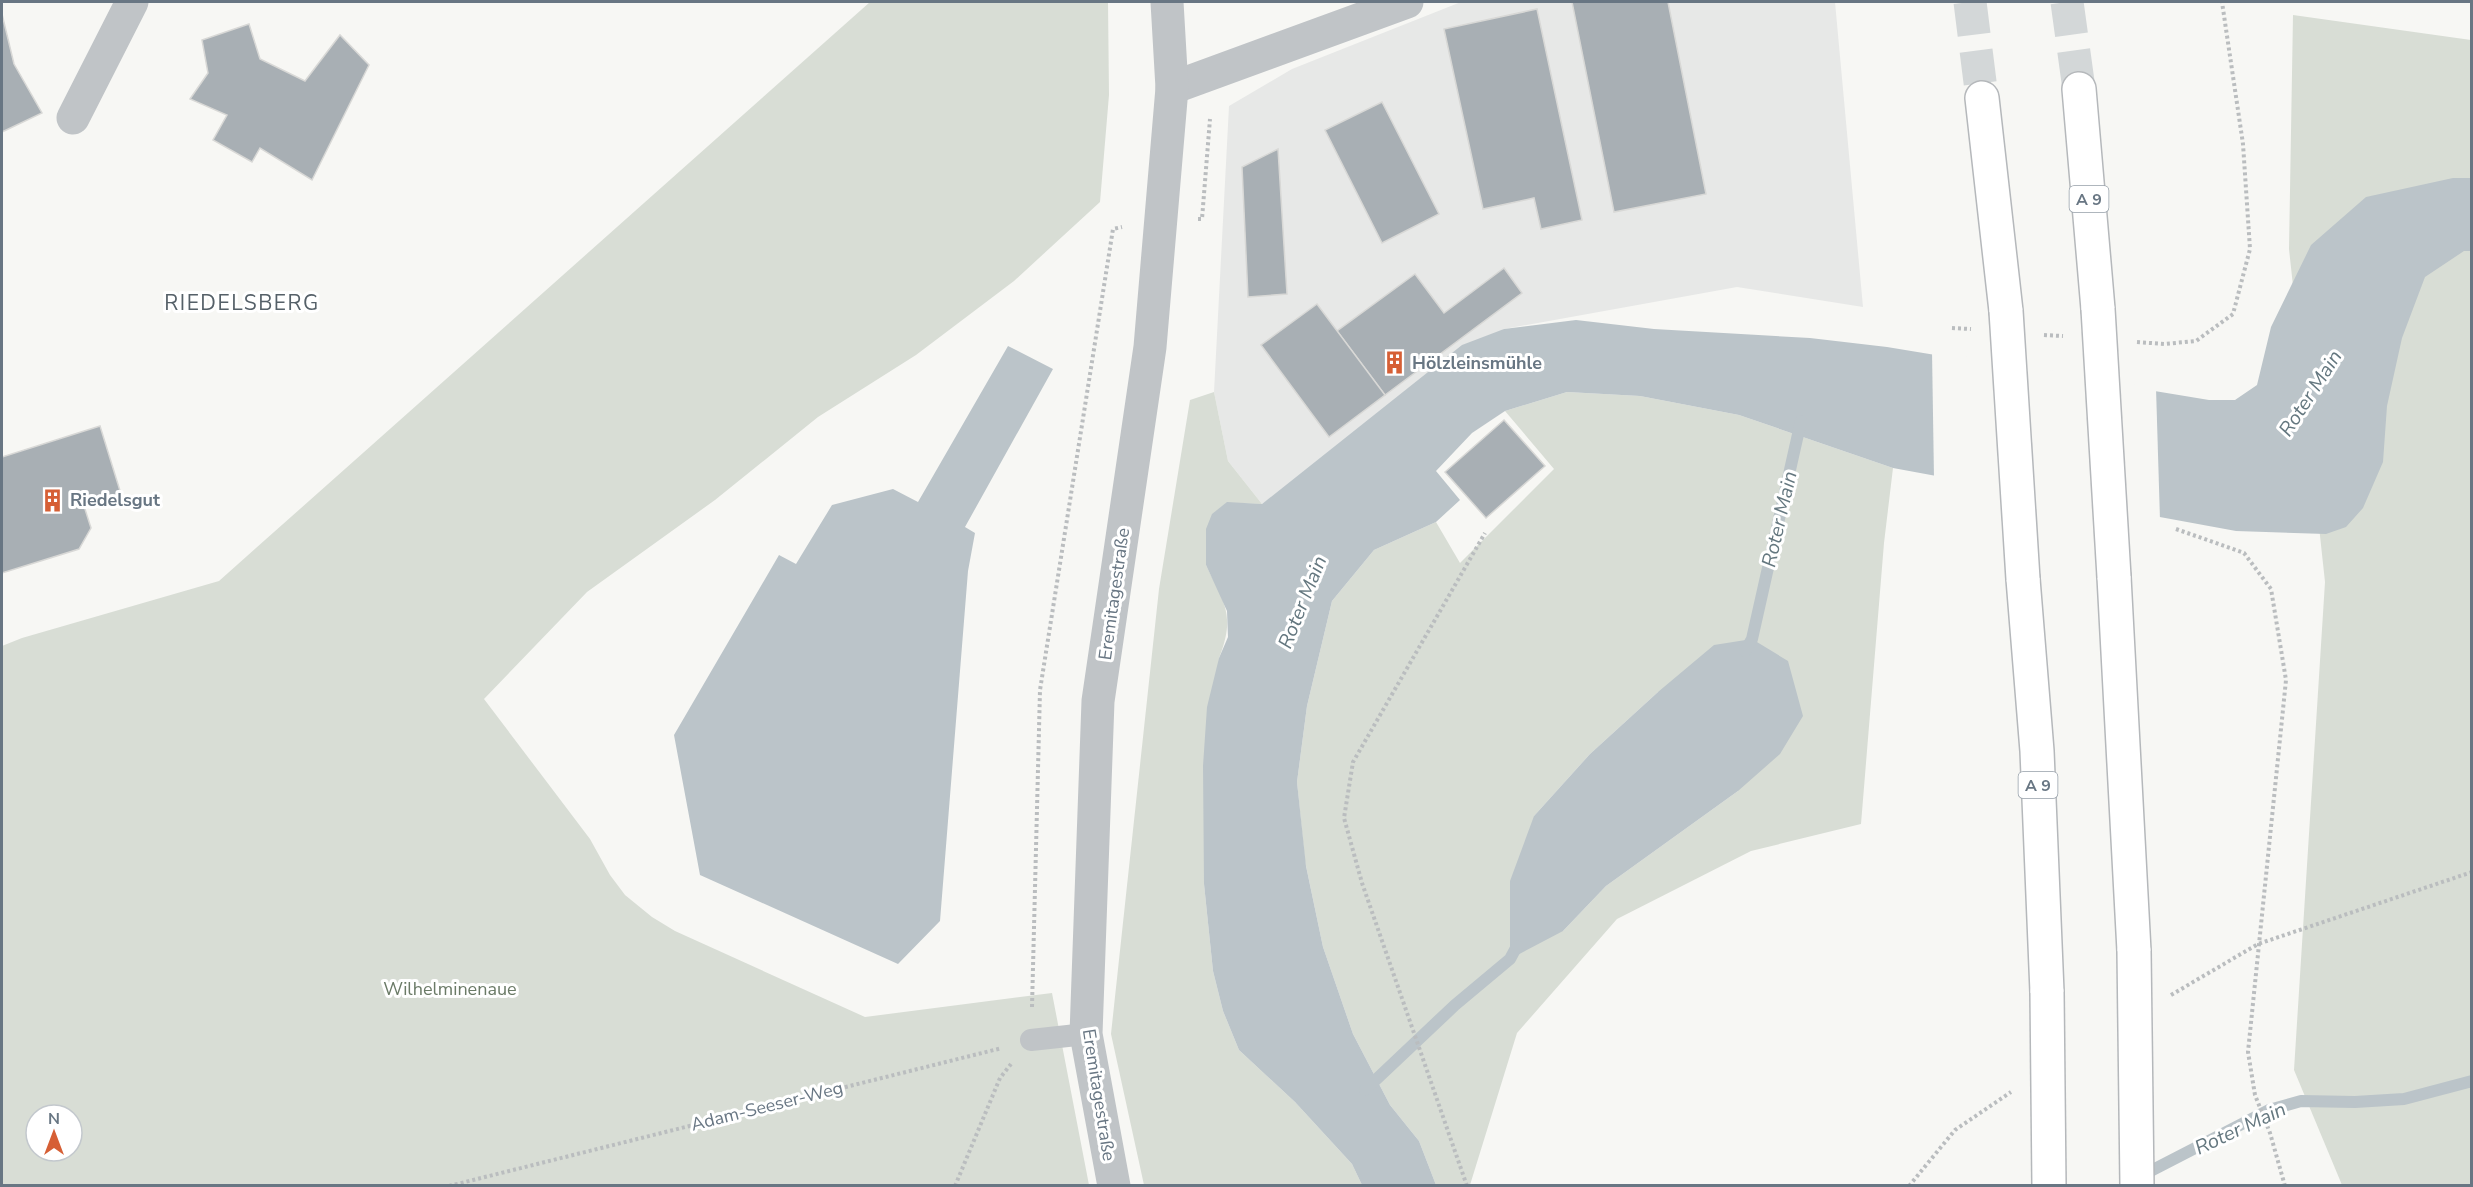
<svg xmlns="http://www.w3.org/2000/svg" width="2473" height="1187" font-family="'Nunito Sans',sans-serif">
  <rect width="100%" height="100%" fill="#f7f7f4"/>
  <polygon fill="#e7e8e7" points="1461,2 1835,2 1863,307 1737,287 1504,329 1262,504 1228,461 1214,392 1229,106 1292,69"/>
  <g fill="#d8ddd5" fill-rule="evenodd">
    <path d="M870,2H1108L1109,95L1100,202L1014,281L916,355L818,417L715,500L587,592L484,699L590,839L610,875L625,895L652,917L675,931L865,1017L1052,993L1089,1185L2,1186V646L22,638L219,581ZM36,1115H72V1151H36Z"/>
    <polygon points="2293,15 2471,40 2471,1185 2342,1185 2294,1070 2325,582 2289,249"/>
    <path d="M1214,392L1228,461L1262,504L1227,503L1206,565C1224,603 1236,615 1219,658L1204,884L1213,971L1223,1011L1239,1050L1295,1102L1352,1164L1362,1185H1144L1111,1034L1159,589L1190,400Z"/>
    <path d="M1567,392L1640,396L1739,415L1893,468L1884,543L1861,824L1751,851L1617,919L1517,1033L1470,1185H1436L1419,1141L1390,1105L1353,1034L1323,947L1305,861L1297,782L1307,706L1332,601L1374,550L1436,522L1460,563L1554,469L1505,411ZM1658,692L1738,791L1606,886L1563,931L1534,816L1590,754Z"/>
  </g>
  <g fill="#bbc4c9">
    <polygon points="2453,178 2471,178 2471,251 2464,251 2425,277 2402,338 2387,406 2383,462 2363,508 2346,527 2326,534 2236,531 1893,468 1739,415 1640,396 1567,392 1505,411 1472,433 1436,471 1460,500 1436,522 1374,550 1332,601 1307,706 1297,782 1306,866 1323,947 1353,1034 1390,1105 1419,1141 1436,1185 1362,1185 1352,1164 1295,1102 1239,1050 1223,1011 1213,971 1204,884 1203,766 1207,707 1219,658 1228,637 1227,611 1206,565 1206,529 1212,514 1227,502 1262,504 1462,345 1504,329 1576,320 1654,329 1810,338 1887,347 2209,400 2235,400 2257,385 2271,327 2311,245 2366,197"/>
    <polygon points="1008,346 1053,369 965,527 975,533 968,571 940,921 898,964 700,875 674,735 779,555 796,564 832,505 893,489 918,502"/>
    <polygon points="1752,639 1788,661 1803,716 1780,754 1738,791 1606,886 1563,931 1510,959 1510,881 1534,816 1590,754 1658,692 1714,645"/>
  </g>
  <polygon fill="#f7f7f4" points="1932,351 2156,388 2160,520 1934,478"/>
  <g fill="none" stroke-linecap="round" stroke-linejoin="round">
    <g stroke="#bbc4c9" stroke-width="12">
      <polyline points="1745,651 1752,639 1801,421"/>
      <polyline points="1365,1090 1455,1005 1510,959 1517,946"/>
      <polyline points="2139,1177 2269,1110 2301,1101 2355,1102 2404,1099 2472,1081"/>
    </g>
  </g>
  <g fill="#a8afb4" stroke="#d8d8d6" stroke-width="1.5">
    <polygon points="1572,2 1668,2 1706,194 1614,212"/>
    <polygon points="1537,9 1582,220 1541,229 1534,198 1483,209 1444,29"/>
    <polygon points="2,14 14,64 42,113 2,132"/>
    <polygon points="249,24 260,59 305,81 340,35 369,65 312,180 260,148 252,162 213,140 227,115 190,99 208,73 202,40"/>
    <polygon points="1382,102 1439,214 1382,243 1325,130"/>
    <polygon points="1278,149 1287,294 1248,297 1242,167"/>
    <polygon points="1504,268 1522,293 1385,395 1337,331 1415,274 1444,313"/>
    <polygon points="1317,304 1385,395 1329,437 1261,345"/>
    <polygon points="1504,420 1545,466 1486,518 1445,472"/>
    <polygon points="100,426 121,494 84,506 91,528 79,549 2,573 2,457"/>
  </g>
  <g fill="none" stroke-linecap="round" stroke-linejoin="round">
    <g stroke="#d3d7d8" stroke-width="33" stroke-dasharray="33 16" stroke-linecap="butt">
      <polyline points="1970,2 1982,98"/>
      <polyline points="2067,2 2079,89"/>
    </g>
    <defs>
      <g id="motorway">
        <polyline points="2079,89 2098,309"/>
        <polyline points="1982,98 2006,311"/>
        <polyline points="2114,577 2134,951"/>
        <polyline points="2023,579 2037,751 2047,992"/>
      </g>
    </defs>
    <use href="#motorway" stroke="#b5b8bb" stroke-width="36"/>
    <g stroke="#babdbf" stroke-width="4" stroke-dasharray="3 3" stroke-linecap="butt">
      <polyline points="1198,219 1202,219 1210,119"/>
      <polyline points="1952,328 1971,329"/>
      <polyline points="2044,335 2063,336"/>
      <polyline points="2137,342 2164,344 2196,341 2233,314 2250,249 2243,144 2222,2"/>
      <polyline points="2176,529 2244,553 2271,589 2286,680 2248,1052 2255,1095 2270,1133 2285,1186"/>
      <polyline points="2171,995 2258,944 2472,872"/>
      <polyline points="1032,1007 1040,690 1113,229 1122,227"/>
      <polyline points="449,1186 1002,1048"/>
      <polyline points="955,1186 1000,1078 1011,1064"/>
      <polyline points="1467,1186 1362,883 1344,818 1353,762 1485,533"/>
      <polyline points="1909,1186 1955,1130 2011,1092"/>
    </g>
    <polyline stroke="#c0c4c7" stroke-width="22" points="1031,1040 1086,1034"/>
    <g stroke="#c0c4c7" stroke-width="33">
      <polyline points="1172,88 1407,2"/>
      <polyline points="73,118 132,2"/>
    </g>
    <polyline stroke="#c0c4c7" stroke-width="33" points="1114,1186 1086,1034 1098,701 1150,347 1172,88 1167,2"/>
    <use href="#motorway" stroke="#fff" stroke-width="33"/>
    <defs>
      <g id="motorway-bridge">
        <polyline points="2098,309 2114,577"/>
        <polyline points="2006,311 2023,579"/>
        <polyline points="2134,951 2137,1186"/>
        <polyline points="2047,992 2049,1186"/>
      </g>
    </defs>
    <use href="#motorway-bridge" stroke="#b5b8bb" stroke-width="36" stroke-linecap="butt"/>
    <use href="#motorway-bridge" stroke="#fff" stroke-width="33"/>
  </g>
  <defs>
    <symbol id="building-bare" viewBox="-9 -9 18 18"><path d="M-4-6H4V6H1V3H-1V6H-4ZM-2.5-4.3h1.7v1.8h-1.7ZM.8-4.3h1.7v1.8H.8ZM-2.5-1h1.7V.8h-1.7ZM.8-1h1.7V.8H.8Z" fill="#d65f35" stroke="#fff" stroke-width="2.5" paint-order="stroke"/></symbol>
  </defs>
  <g fill-rule="evenodd">
    <use href="#building-bare" x="1378" y="346" width="33" height="33"/>
    <use href="#building-bare" x="36" y="484" width="33" height="33"/>
  </g>
  <g text-anchor="middle" stroke-width="6" stroke-linejoin="round" paint-order="stroke">
    <g fill="#fff" stroke="#959fa8" stroke-width="1.5">
      <rect x="2069.5" y="186" width="39" height="26" rx="4.5"/>
      <rect x="2018.5" y="772" width="39" height="26" rx="4.5"/>
    </g>
    <g font-size="16" font-weight="bold" fill="#687683">
      <text x="2089" y="205">A 9</text>
      <text x="2038" y="791">A 9</text>
    </g>
    <g font-size="18" font-weight="bold" fill="#687683" stroke="#fff" text-anchor="start">
      <text x="1412" y="369">Hölzleinsmühle</text>
      <text x="70" y="506">Riedelsgut</text>
    </g>
    <g font-size="18" fill="#687683" stroke="#fff">
      <text transform="translate(1114 594) rotate(-82)" y="6">Eremitagestraße</text>
      <text transform="translate(1099 1095) rotate(81)" y="6">Eremitagestraße</text>
      <text transform="translate(767 1106) rotate(-14)" y="6">Adam-Seeser-Weg</text>
    </g>
    <g font-size="18" fill="#6a7a66" stroke="#fff">
      <text x="450" y="995">Wilhelminenaue</text>
    </g>
    <g font-size="20" font-style="italic" fill="#64777f" stroke="#fff">
      <text transform="translate(2310 393) rotate(-57)" y="7">Roter Main</text>
      <text transform="translate(1779 519) rotate(-77)" y="7">Roter Main</text>
      <text transform="translate(1302 602) rotate(-68)" y="7">Roter Main</text>
      <text transform="translate(2240 1128) rotate(-25)" y="7">Roter Main</text>
    </g>
    <g font-size="21" letter-spacing="1.5" fill="#556068" stroke="#fff">
      <text x="242" y="310">RIEDELSBERG</text>
    </g>
  </g>
  <rect width="2473" height="1187" fill="none" stroke="#687683" stroke-width="6"/>
  <g transform="translate(54 1133)"><circle r="28" fill="#ffffff" stroke="#c3c8cd" stroke-width="1.5"/>
  <path d="M0-4.5L10 22L0 15L-10 22Z" fill="#d65f35"/>
  <text y="-9" font-size="16" font-weight="bold" text-anchor="middle" fill="#687683">N</text>
  </g>
</svg>
